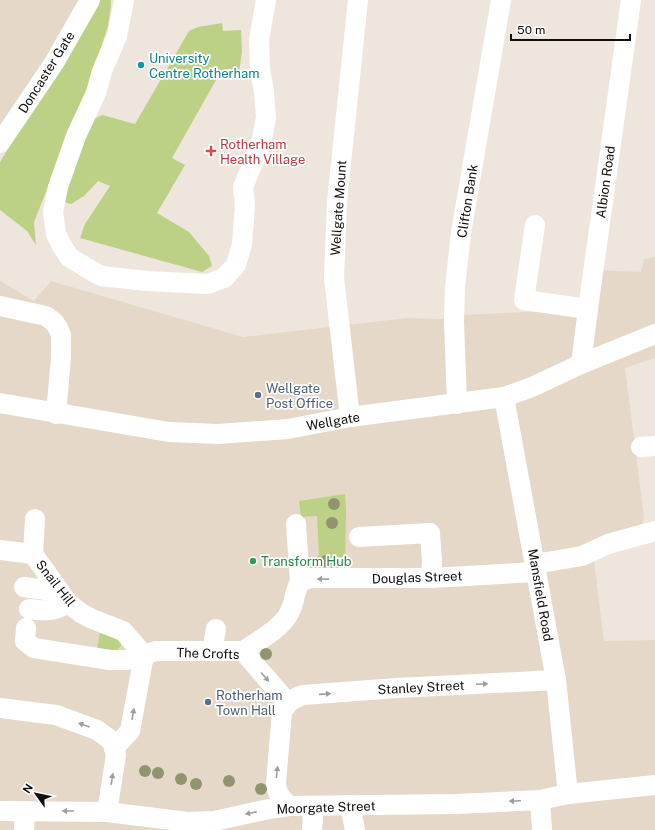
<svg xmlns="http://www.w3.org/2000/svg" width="655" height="830" font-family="'Public Sans',sans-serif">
  <rect width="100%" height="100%" fill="#eee6dc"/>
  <g fill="#e5d8c8">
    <polygon points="0,0 90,0 0,143"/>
    <polygon points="655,257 655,358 625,368 644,517 641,532 592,544 604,641 655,640 655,830 0,830 0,281 34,301 51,281 243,337 407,318 441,319 461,315 587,309 593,270 641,272 644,259"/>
  </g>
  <g fill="#bcd186">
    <polygon points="98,0 111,0 111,6 108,26 91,78 34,222 36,245 27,231 0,210 0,162"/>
    <polygon points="222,23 223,31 241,30 242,52 239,72 228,69 220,73 172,158 185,165 157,213 189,232 209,256 212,266 202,272 80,238 85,224 110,186 98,181 84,196 71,204 64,202 70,165 94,119 102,115 135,124 189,31 198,27"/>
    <polygon points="345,494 346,510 345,568 310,570 302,559 316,559 319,555 317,516 301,517 299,501"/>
    <polygon points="101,625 122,640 121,646 117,650 97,650"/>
  </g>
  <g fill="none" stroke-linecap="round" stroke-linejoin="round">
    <g stroke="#fff" stroke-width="20">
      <polyline points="124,0 117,36 102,71 96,93 76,136 58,187 53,212 56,234 61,244 69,257 87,268 101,276 147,281 208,284 224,278 236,265 242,244 245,204 243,187 261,144 266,118 264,92 260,69 259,40 266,0"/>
      <polyline points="0,143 54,63 90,0"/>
      <polyline points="535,225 524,300 588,309"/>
      <polyline points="0,306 46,316 54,322 58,328 61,335 61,357 56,414"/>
      <polyline points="581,364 588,309 631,0"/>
      <polyline points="504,397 556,680 568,794"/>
      <polyline points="0,403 169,432 218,434 288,429 350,417 504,397 532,387 581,364 655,334"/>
      <polyline points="457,404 454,321 455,287 461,233 501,0"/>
      <polyline points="350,417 334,278 337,202 358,0"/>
      <polyline points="641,447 655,446"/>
      <polyline points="359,537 430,533 432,561 431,578"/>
      <polyline points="0,550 33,554 68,603 81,613 92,619 123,631 144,655 126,660 110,660 34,648 25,641 26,628"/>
      <polyline points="33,554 35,519"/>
      <polyline points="535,564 582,556 608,544 655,531"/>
      <polyline points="300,582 309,578 431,578 536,572"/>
      <polyline points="24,587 60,592"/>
      <path d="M29,609C45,611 54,612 68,603"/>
      <polyline points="212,651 216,629"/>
      <path d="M243,651C258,641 283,628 290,611C295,602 294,592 300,582L296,524"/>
      <polyline points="0,708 56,715 97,730 112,741 116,755 107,812"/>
      <polyline points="115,747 130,731 144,655 156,651 243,651 288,703"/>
      <polyline points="540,800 542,830"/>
      <polyline points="350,805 355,830"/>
      <path d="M289,806C282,799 276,793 276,783L282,712C288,702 292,699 303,695L397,688L556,680"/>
      <polyline points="310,806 313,819 312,830"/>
      <polyline points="0,811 107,812 188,822 214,821 269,809 289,806 456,804 540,800 568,794 655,785"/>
      <polyline points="24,830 25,811"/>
    </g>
  </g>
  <g fill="#91956f">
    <circle cx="334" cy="504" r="6"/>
    <circle cx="332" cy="523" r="6"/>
    <circle cx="326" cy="561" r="6"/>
    <circle cx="266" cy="654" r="6"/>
    <circle cx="145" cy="771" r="6"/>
    <circle cx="158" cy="773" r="6"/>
    <circle cx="181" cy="779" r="6"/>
    <circle cx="229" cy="781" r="6"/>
    <circle cx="196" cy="784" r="6"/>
    <circle cx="261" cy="789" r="6"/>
  </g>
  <defs><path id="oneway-solid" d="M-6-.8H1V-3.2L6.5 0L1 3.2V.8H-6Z"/></defs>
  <g fill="#9f9e9d">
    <use href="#oneway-solid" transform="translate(323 579) rotate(-179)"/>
    <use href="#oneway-solid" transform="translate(265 677) rotate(49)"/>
    <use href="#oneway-solid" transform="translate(482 684) rotate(-3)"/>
    <use href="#oneway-solid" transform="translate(325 694) rotate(-4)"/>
    <use href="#oneway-solid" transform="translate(133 714) rotate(-80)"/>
    <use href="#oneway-solid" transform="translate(84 725) rotate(-160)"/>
    <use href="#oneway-solid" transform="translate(277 772) rotate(-84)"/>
    <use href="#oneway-solid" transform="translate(112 779) rotate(-81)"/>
    <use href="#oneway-solid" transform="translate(515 801) rotate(177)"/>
    <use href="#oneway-solid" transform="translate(68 811) rotate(-180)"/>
    <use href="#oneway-solid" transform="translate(251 813) rotate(168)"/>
  </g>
  <circle fill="#0f9aa8" stroke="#fff" stroke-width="1.5" cx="141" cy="65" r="4"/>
  <path fill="#e0444e" stroke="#fff" stroke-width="1.5" d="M209 145h4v4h4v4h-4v4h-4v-4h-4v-4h4z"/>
  <g fill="#5c6f8a" stroke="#fff" stroke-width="1.5">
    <circle cx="258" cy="395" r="4"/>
    <circle cx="208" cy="702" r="4"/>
  </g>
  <circle fill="#2e9e5b" stroke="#fff" stroke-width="1.5" cx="253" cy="561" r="4"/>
  <g text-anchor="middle" stroke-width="3.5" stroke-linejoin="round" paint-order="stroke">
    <g font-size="13" fill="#0d838f" stroke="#fff" text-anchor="start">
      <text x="149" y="63">University<tspan x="149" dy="15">Centre Rotherham</tspan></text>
    </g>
    <g font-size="13" fill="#100d0a" stroke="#fff">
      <text transform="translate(46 72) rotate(-58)" y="5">Doncaster Gate</text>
      <text transform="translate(605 182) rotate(-82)" y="5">Albion Road</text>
      <text transform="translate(467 201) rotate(-81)" y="5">Clifton Bank</text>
      <text transform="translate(338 208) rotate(-86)" y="5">Wellgate Mount</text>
      <text transform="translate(333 421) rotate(-10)" y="5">Wellgate</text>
      <text transform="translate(417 577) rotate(-2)" y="5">Douglas Street</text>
      <text transform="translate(56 583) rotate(52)" y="5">Snail Hill</text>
      <text transform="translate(541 595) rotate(80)" y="5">Mansfield Road</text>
      <text transform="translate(208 653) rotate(2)" y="5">The Crofts</text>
      <text transform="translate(421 687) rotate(-3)" y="5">Stanley Street</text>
      <text transform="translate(326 807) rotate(-2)" y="5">Moorgate Street</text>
    </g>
    <g font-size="13" fill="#be3a42" stroke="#fff" text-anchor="start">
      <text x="220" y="149">Rotherham<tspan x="220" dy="15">Health Village</tspan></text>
    </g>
    <g font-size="13" fill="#4e5e75" stroke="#fff" text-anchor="start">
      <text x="266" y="393">Wellgate<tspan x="266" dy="15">Post Office</tspan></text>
      <text x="216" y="700">Rotherham<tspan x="216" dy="15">Town Hall</tspan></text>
    </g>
    <g font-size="13" fill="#27864d" stroke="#fff" text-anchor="start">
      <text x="261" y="566">Transform Hub</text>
    </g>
  </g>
  <g transform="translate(36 794) rotate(303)" stroke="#ffffff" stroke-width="3" paint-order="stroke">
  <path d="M0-3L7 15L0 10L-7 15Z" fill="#100d0a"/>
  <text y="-6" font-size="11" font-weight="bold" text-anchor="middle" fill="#100d0a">N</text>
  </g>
  <path d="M511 34v6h119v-6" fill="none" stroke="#100d0a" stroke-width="2"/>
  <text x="517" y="34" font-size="12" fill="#100d0a" stroke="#ffffff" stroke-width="3" paint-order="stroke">50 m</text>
</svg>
